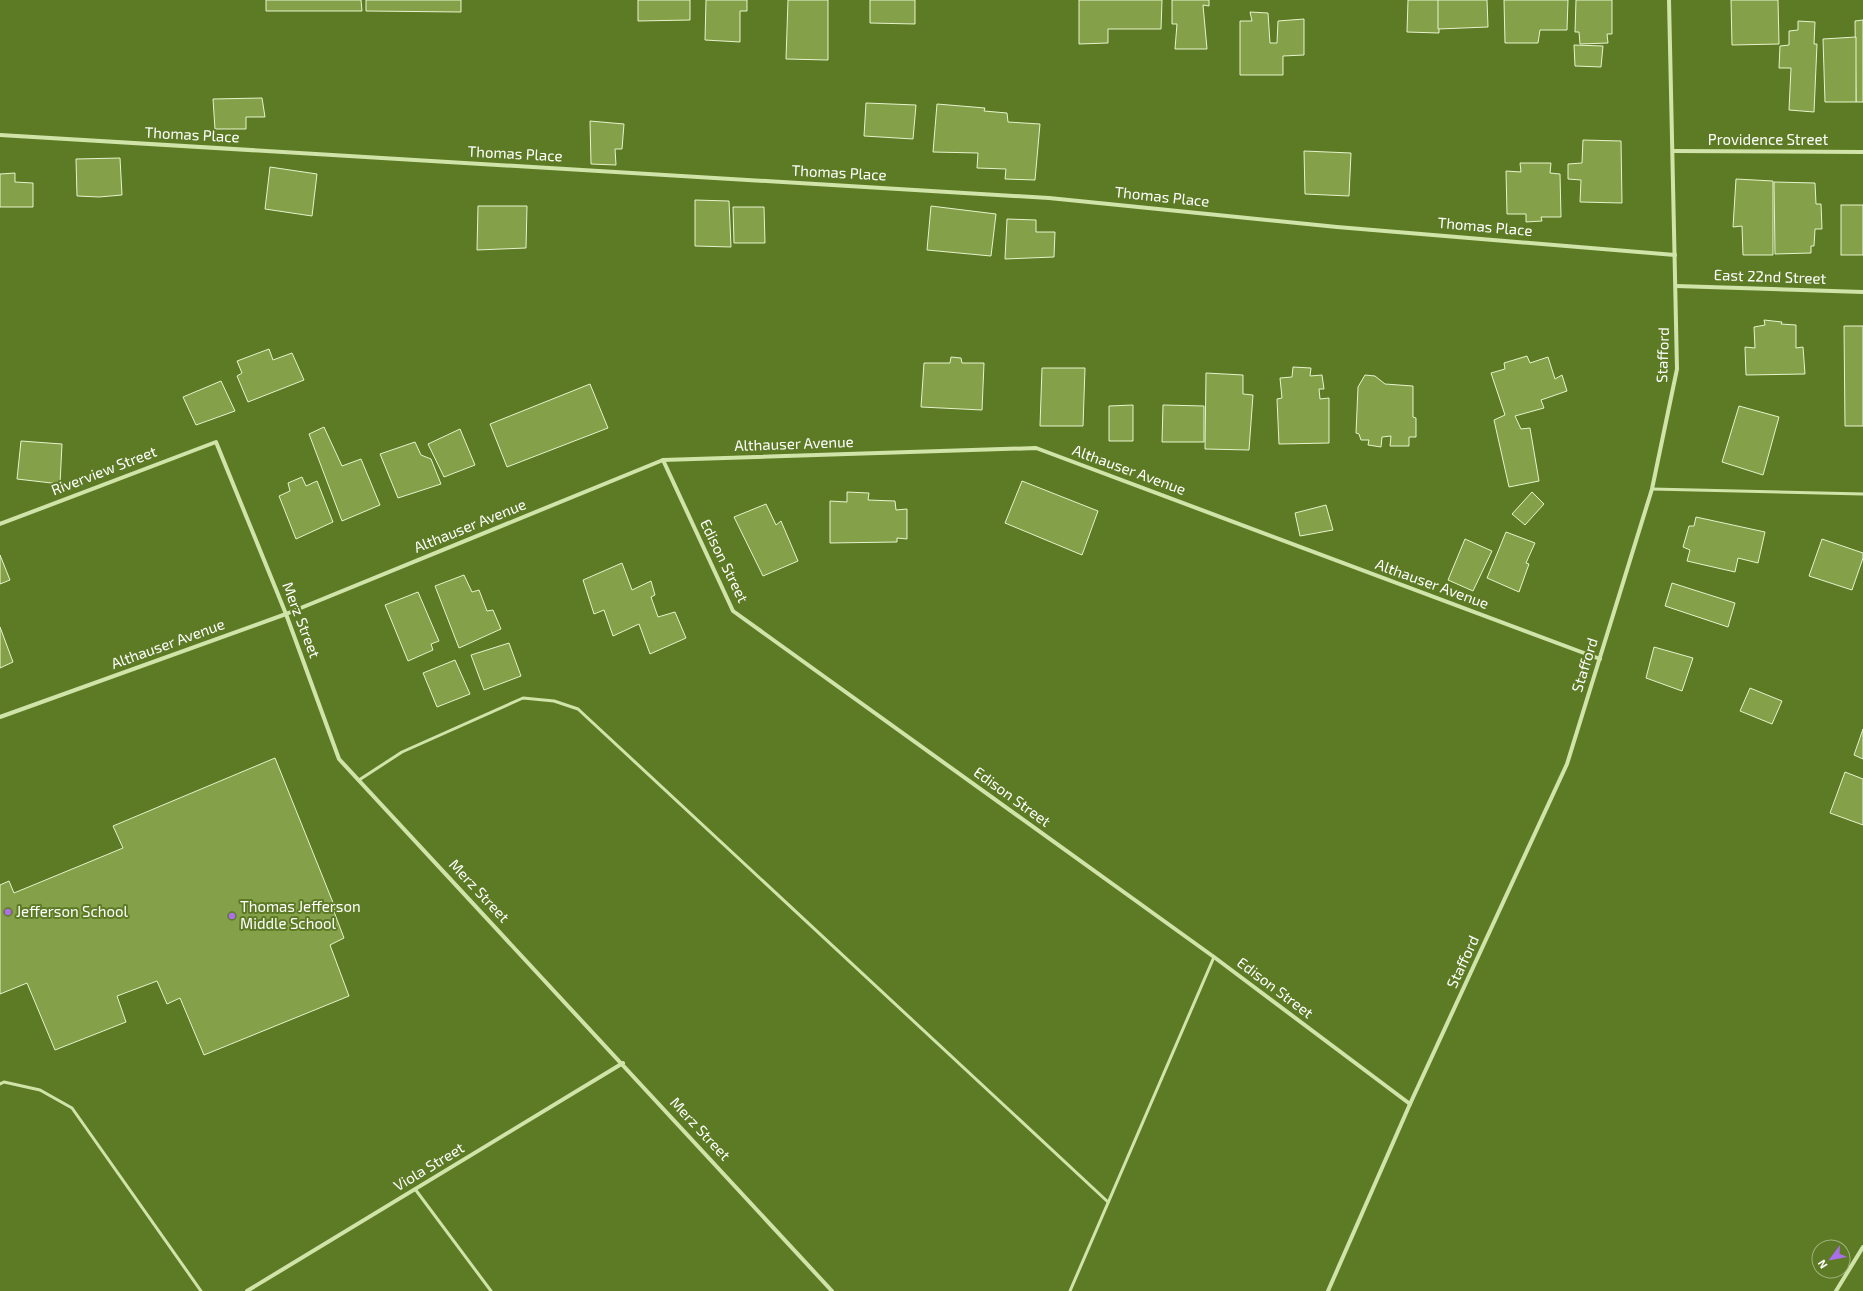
<svg xmlns="http://www.w3.org/2000/svg" width="1863" height="1291" font-family="'Exo 2',sans-serif">
  <rect width="100%" height="100%" fill="#5d7b25"/>
  <g fill="#84a14a" stroke="#e6f3cc">
    <polygon points="266,0 361,0 362,11 266,11"/>
    <polygon points="366,0 461,0 461,12 366,11"/>
    <polygon points="638,0 690,0 690,20 638,21"/>
    <polygon points="706,0 747,0 747,11 740,11 740,42 705,40"/>
    <polygon points="788,0 828,0 828,60 786,59"/>
    <polygon points="870,0 915,0 915,24 870,23"/>
    <polygon points="1079,0 1162,0 1161,29 1108,29 1108,43 1079,44"/>
    <polygon points="1172,0 1209,0 1209,6 1203,5 1207,49 1175,49 1177,24 1172,24"/>
    <polygon points="1408,0 1439,0 1439,33 1407,32"/>
    <polygon points="1438,0 1487,0 1488,27 1438,29"/>
    <polygon points="1504,0 1568,0 1567,30 1540,30 1538,43 1505,43"/>
    <polygon points="1576,0 1612,0 1612,34 1607,34 1608,43 1580,44 1579,32 1575,32"/>
    <polygon points="1731,0 1778,0 1779,44 1732,45"/>
    <polygon points="1250,12 1268,13 1270,43 1277,43 1278,21 1304,19 1304,55 1283,56 1283,75 1240,75 1240,21 1252,21"/>
    <polygon points="1863,20 1863,102 1856,102 1855,21"/>
    <polygon points="1798,21 1815,22 1814,44 1817,44 1814,112 1789,110 1791,68 1779,68 1780,46 1789,45 1789,31 1798,30"/>
    <polygon points="1856,37 1856,102 1825,102 1823,39"/>
    <polygon points="1574,45 1603,46 1601,67 1575,66"/>
    <polygon points="262,98 265,117 246,117 246,129 215,129 213,99"/>
    <polygon points="866,103 916,105 913,139 864,136"/>
    <polygon points="937,104 985,108 984,111 1007,113 1008,122 1040,124 1035,180 1005,179 1006,169 977,168 978,153 933,152"/>
    <polygon points="590,121 624,124 622,149 615,149 616,165 591,164"/>
    <polygon points="1583,140 1621,141 1622,203 1580,202 1581,180 1568,179 1568,164 1582,163"/>
    <polygon points="1304,151 1351,153 1349,196 1305,194"/>
    <polygon points="120,158 122,195 99,197 77,196 76,159"/>
    <polygon points="1520,163 1551,163 1550,173 1560,174 1561,217 1541,217 1542,221 1526,222 1526,214 1507,214 1506,171 1521,172"/>
    <polygon points="270,167 317,174 312,216 265,209"/>
    <polygon points="15,173 15,182 33,183 33,207 0,207 0,174"/>
    <polygon points="1736,179 1773,181 1773,255 1743,255 1742,226 1733,227"/>
    <polygon points="1774,182 1815,183 1816,204 1821,204 1822,229 1815,229 1814,246 1811,246 1811,253 1775,254"/>
    <polygon points="695,200 729,201 731,247 695,246"/>
    <rect x="1841" y="205" width="22" height="50"/>
    <polygon points="478,206 527,206 526,248 477,250"/>
    <polygon points="931,206 996,214 991,256 927,250"/>
    <polygon points="733,207 764,207 765,243 734,243"/>
    <polygon points="1007,219 1036,220 1036,232 1055,232 1054,257 1005,259"/>
    <polygon points="1764,320 1782,322 1781,324 1796,325 1796,348 1803,347 1805,374 1746,375 1745,347 1755,348 1754,327 1765,325"/>
    <polygon points="1844,326 1863,326 1863,426 1845,426"/>
    <polygon points="269,349 273,360 292,353 304,380 248,402 237,376 242,373 237,361"/>
    <polygon points="1527,356 1530,363 1548,357 1555,379 1562,375 1567,391 1541,400 1544,408 1515,416 1521,429 1530,428 1539,481 1509,487 1494,420 1505,415 1491,373 1505,369 1504,363"/>
    <polygon points="951,357 961,358 962,363 984,363 982,410 921,407 924,363 950,363"/>
    <polygon points="1293,367 1311,368 1310,376 1322,375 1324,389 1319,389 1320,399 1329,398 1329,443 1279,444 1277,399 1282,398 1280,378 1292,377"/>
    <polygon points="1042,368 1085,368 1083,426 1040,426"/>
    <polygon points="1206,373 1243,375 1243,394 1253,395 1249,450 1205,449"/>
    <polygon points="1365,375 1375,376 1385,384 1413,386 1413,417 1416,418 1416,437 1409,437 1409,446 1390,446 1391,436 1382,437 1381,447 1368,445 1369,440 1361,440 1359,434 1356,433 1358,387"/>
    <polygon points="221,381 235,411 196,425 183,397"/>
    <polygon points="590,384 608,428 507,467 490,424"/>
    <polygon points="1133,405 1133,441 1109,441 1109,406"/>
    <polygon points="1163,405 1204,406 1204,442 1162,442"/>
    <polygon points="1739,406 1779,417 1763,475 1722,462"/>
    <polygon points="324,427 342,466 361,459 380,505 342,521 309,434"/>
    <polygon points="460,429 475,465 444,477 428,444"/>
    <polygon points="21,441 62,444 60,484 17,479"/>
    <polygon points="415,442 421,455 431,459 441,484 398,498 380,454"/>
    <polygon points="302,477 306,486 317,481 333,522 296,539 279,496 290,491 288,483"/>
    <polygon points="1022,481 1098,511 1082,555 1005,523"/>
    <polygon points="847,492 869,493 868,500 895,501 896,510 907,509 907,539 897,538 897,542 830,543 830,501 847,502"/>
    <polygon points="1532,492 1544,504 1525,525 1512,514"/>
    <polygon points="766,504 776,525 781,521 798,561 763,576 734,517"/>
    <polygon points="1326,505 1333,530 1300,536 1295,513"/>
    <polygon points="1696,517 1765,532 1758,563 1738,558 1735,572 1687,561 1690,550 1683,547 1689,526 1694,526"/>
    <polygon points="1506,532 1535,543 1526,563 1529,564 1519,592 1487,578"/>
    <polygon points="1465,539 1492,551 1473,591 1448,580"/>
    <polygon points="1822,539 1863,553 1863,558 1852,590 1809,576"/>
    <polygon points="0,555 10,580 0,584"/>
    <polygon points="622,563 632,590 651,581 655,595 651,597 658,617 675,612 686,638 650,654 639,624 613,636 604,610 594,614 583,580"/>
    <polygon points="464,575 472,592 479,590 487,611 493,610 501,629 459,648 435,586"/>
    <polygon points="1672,583 1735,603 1728,627 1665,606"/>
    <polygon points="418,592 439,641 431,644 433,650 408,661 385,605"/>
    <polygon points="0,627 13,662 0,668"/>
    <polygon points="509,643 521,676 484,690 471,655"/>
    <polygon points="1654,647 1693,658 1682,691 1646,678"/>
    <polygon points="455,660 470,694 437,707 423,673"/>
    <polygon points="1750,688 1782,701 1772,724 1740,711"/>
    <polygon points="1863,729 1863,759 1854,755"/>
    <polygon points="275,758 336,910 333,909 344,938 330,945 349,996 204,1055 180,998 167,1004 157,981 117,996 126,1022 55,1050 27,983 0,994 0,885 9,881 14,893 123,848 113,826"/>
    <polygon points="1845,772 1863,779 1863,825 1830,813"/>
  </g>
  <g fill="none" stroke-linecap="round" stroke-linejoin="round">
    <g stroke="#d0e4a9" stroke-width="3">
      <polyline points="1652,489 1863,494"/>
      <polyline points="359,780 402,752 523,698 554,701 578,709 1108,1202"/>
      <polyline points="0,1084 4,1082 40,1090 72,1108 201,1291"/>
      <polyline points="415,1189 491,1291"/>
      <polyline points="1070,1291 1214,957"/>
    </g>
    <g stroke="#d0e4a9" stroke-width="4">
      <polyline points="0,135 1049,198 1337,227 1675,255"/>
      <polyline points="1673,151 1863,152"/>
      <polyline points="1676,286 1863,292"/>
      <polyline points="663,460 733,611 1214,957 1410,1104"/>
      <polyline points="0,524 216,442 286,614 339,759 832,1291"/>
      <polyline points="0,717 286,614 663,460 1036,448 1600,659"/>
      <polyline points="247,1291 623,1063"/>
      <polyline points="1328,1291 1410,1104 1567,764 1652,489 1677,369 1669,0"/>
      <polyline points="1836,1291 1863,1247"/>
    </g>
  </g>
  <g fill="#ad6eed" stroke="#5d7b25" stroke-width="1.5">
    <circle cx="8" cy="912" r="4"/>
    <circle cx="232" cy="916" r="4"/>
  </g>
  <g text-anchor="middle" stroke-width="4" stroke-linejoin="round" paint-order="stroke">
    <g font-size="15" fill="#fff" stroke="#5d7b25">
      <text transform="translate(192 135) rotate(3)" y="5">Thomas Place</text>
      <text x="1768" y="145">Providence Street</text>
      <text transform="translate(515 154) rotate(3)" y="5">Thomas Place</text>
      <text transform="translate(839 173) rotate(3)" y="5">Thomas Place</text>
      <text transform="translate(1162 197) rotate(6)" y="5">Thomas Place</text>
      <text transform="translate(1485 227) rotate(5)" y="5">Thomas Place</text>
      <text transform="translate(1770 277) rotate(2)" y="5">East 22nd Street</text>
      <text transform="translate(1663 355) rotate(-88)" y="5">Stafford</text>
      <text transform="translate(794 444) rotate(-2)" y="5">Althauser Avenue</text>
      <text transform="translate(1129 470) rotate(20)" y="5">Althauser Avenue</text>
      <text transform="translate(104 471) rotate(-21)" y="5">Riverview Street</text>
      <text transform="translate(470 526) rotate(-22)" y="5">Althauser Avenue</text>
      <text transform="translate(724 561) rotate(64)" y="5">Edison Street</text>
      <text transform="translate(1432 584) rotate(20)" y="5">Althauser Avenue</text>
      <text transform="translate(301 620) rotate(69)" y="5">Merz Street</text>
      <text transform="translate(168 644) rotate(-20)" y="5">Althauser Avenue</text>
      <text transform="translate(1585 665) rotate(-73)" y="5">Stafford</text>
      <text transform="translate(1012 797) rotate(36)" y="5">Edison Street</text>
      <text transform="translate(479 891) rotate(47)" y="5">Merz Street</text>
      <text transform="translate(1463 962) rotate(-65)" y="5">Stafford</text>
      <text transform="translate(1275 988) rotate(37)" y="5">Edison Street</text>
      <text transform="translate(700 1129) rotate(47)" y="5">Merz Street</text>
      <text transform="translate(429 1167) rotate(-31)" y="5">Viola Street</text>
    </g>
    <g font-size="15" fill="#fff" stroke="#5d7b25" text-anchor="start">
      <text x="240" y="912">Thomas Jefferson<tspan x="240" dy="17">Middle School</tspan></text>
      <text x="16" y="917">Jefferson School</text>
    </g>
  </g>
  <g transform="translate(1831 1259) rotate(238)"><circle r="19" fill="#5d7b25" stroke="#9eb07c"/>
  <path d="M0-3L7 15L0 10L-7 15Z" fill="#ad6eed"/>
  <text y="-6" font-size="11" font-weight="bold" text-anchor="middle" fill="#ffffff">N</text>
  </g>
</svg>
